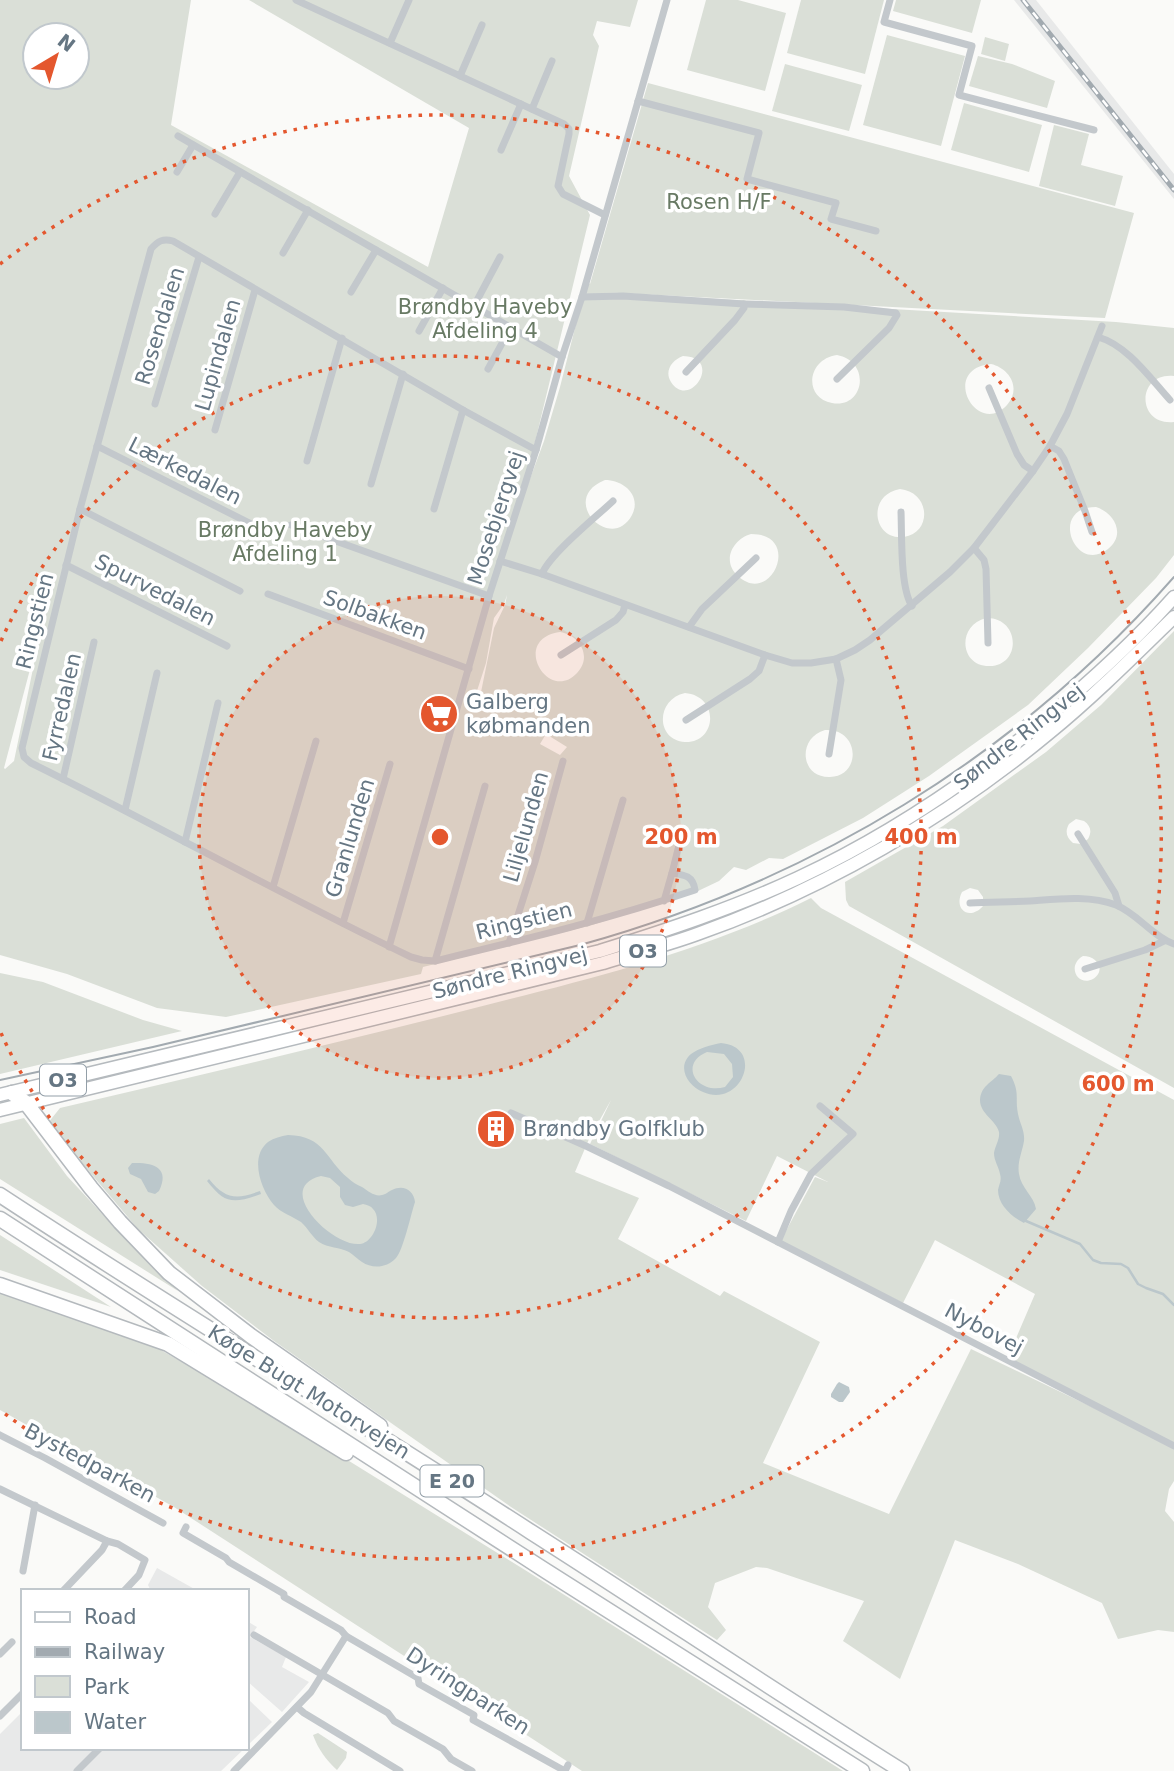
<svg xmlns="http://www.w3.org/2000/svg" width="1174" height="1771" font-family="'DejaVu Sans',sans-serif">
  <rect width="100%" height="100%" fill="#fafaf8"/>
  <g fill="#e8e9e9">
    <polygon points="1014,0 1036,0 1174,174 1174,199"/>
    <polygon points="157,1568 198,1591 151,1591 148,1585"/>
    <polygon points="247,1621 257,1627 250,1637 286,1657 282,1667 309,1682 282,1712 247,1681"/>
    <polygon points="247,1698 272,1722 247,1746"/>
    <polygon points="23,1711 23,1748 245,1748 221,1771 0,1771 0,1734"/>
  </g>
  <g fill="#dadfd7" fill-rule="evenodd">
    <path d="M0,0H191L171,125L428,267L469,128L249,0H638L630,27L597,21L593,35L599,46L569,176L590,215L536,438L510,533L544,441L560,387L587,281L590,284L648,83L1134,213L1105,318L600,292L1116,322L1174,328V376C1136,372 1136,426 1174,422V555L1156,578L1088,648L1028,705L929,776L863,818L783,859L769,858L746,870L734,867L719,881L698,891L592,925L423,967L421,974L226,1017L157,1008L67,974L0,955ZM35,35H77V77H35ZM837,355C872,362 864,409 832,403C803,398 807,359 837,355ZM683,356C724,357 690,411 671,382C664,371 672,360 683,356ZM991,364C1009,368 1022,388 1007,405C977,438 939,369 991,364ZM605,480C623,480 642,495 632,515C611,554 557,499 605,480ZM900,489C930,492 933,532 904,537C873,541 866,495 900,489ZM1096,507C1115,513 1126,535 1108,549C1075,575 1048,507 1096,507ZM751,534C803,534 771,607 738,576C721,561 733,539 751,534ZM507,595L505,605L494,628L480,697L476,694L486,663L494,618L504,604ZM986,618C1020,617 1022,665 990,666C960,667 956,626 986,618ZM43,620L14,761L5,769L4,768ZM560,632C579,635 593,656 577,673C548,704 510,639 560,632ZM685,693C720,696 717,743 685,742C655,740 656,699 685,693ZM825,730C860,728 862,776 830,777C800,778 797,738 825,730ZM546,734L567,747L560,755L540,744Z"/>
    <polygon points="706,0 738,0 786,13 765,91 687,70"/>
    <polygon points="801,0 884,0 865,74 787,53"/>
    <polygon points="896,0 981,0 972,33 893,11"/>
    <polygon points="887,35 965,56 941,146 863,125"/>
    <polygon points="985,37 1009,44 1005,61 981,54"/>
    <polygon points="978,56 1012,64 1055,81 1047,108 969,86"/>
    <polygon points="785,64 862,85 849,131 772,111"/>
    <polygon points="964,103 1042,125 1029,172 951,150"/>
    <polygon points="1054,125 1089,134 1081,165 1123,176 1115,206 1039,186"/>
    <path d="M1174,631V1088L849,906L846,900L845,882L943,826L1046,752L1101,705ZM1076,819L1084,821C1091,826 1092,832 1088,839L1081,844L1073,843C1066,837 1065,831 1069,824ZM970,888L978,890L983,897V906C970,921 953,910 962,892ZM1083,956C1098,956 1106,971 1093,979C1078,987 1066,966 1083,956Z"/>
    <path d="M811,898L821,908L1174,1100V1481L1169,1489L1165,1511L1174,1522V1632L1158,1630L1118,1639L1102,1603L1018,1564L955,1540L900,1679L843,1641L864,1601L767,1568L756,1567L715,1583L708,1607L726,1630L717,1640L511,1507L274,1341L202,1286L138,1229L48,1123L60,1108C195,1076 329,1045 463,1011C581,981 701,953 811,898ZM611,1100L590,1144L746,1221L777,1156L828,1182L815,1177L780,1242L903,1303L935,1240L1035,1294L1008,1357L1098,1410L971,1349L889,1514L763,1463L820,1342L724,1291L720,1296L618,1239L639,1198L575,1172L589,1139Z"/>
    <polygon points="0,973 43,982 143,1020 182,1031 0,1074"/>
    <polygon points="24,1118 67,1176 117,1230 178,1291 0,1179 0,1124"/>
    <polygon points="0,1235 111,1307 0,1270"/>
    <polygon points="0,1289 152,1345 196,1370 341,1456 525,1570 843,1771 582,1771 174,1507 0,1410"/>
    <path d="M318,1733L347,1752L346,1758L337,1770C326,1760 318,1749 313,1735Z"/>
  </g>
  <g fill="#bbc7cb" fill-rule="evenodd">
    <path d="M721,1043C766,1047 741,1109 703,1092C688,1086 676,1067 691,1054C699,1048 711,1045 721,1043ZM707,1052L724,1054L732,1064L733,1077L725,1087C697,1095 678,1064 707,1052Z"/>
    <path d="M999,1074L1011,1076C1020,1093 1015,1098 1018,1114C1020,1124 1025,1131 1024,1141C1022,1153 1017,1162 1019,1174C1021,1188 1034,1196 1036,1209L1024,1223C1012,1217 998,1205 998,1190C999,1184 1002,1181 1000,1174C999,1167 994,1161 994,1153C995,1146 1000,1139 999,1132C996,1120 980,1114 980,1100C981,1086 991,1083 999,1074Z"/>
    <path d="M288,1135C325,1136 325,1159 348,1178C352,1182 357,1185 362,1187C368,1191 375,1197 382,1195C385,1195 389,1191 392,1190C403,1184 414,1190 415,1202C411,1214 403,1251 396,1258C387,1268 372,1269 362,1262C357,1259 354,1255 349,1252C340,1247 328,1248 319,1242C312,1237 308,1228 301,1222C292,1216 281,1213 274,1205C261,1190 249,1157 268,1142C274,1138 281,1136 288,1135ZM321,1176L330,1178L340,1187V1197L345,1205L353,1207L363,1204C367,1205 371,1206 373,1209C383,1219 373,1243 360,1244C333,1247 272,1188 321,1176Z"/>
    <path d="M132,1163C152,1162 171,1167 159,1191L155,1194L148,1192L141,1179L130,1174L128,1168Z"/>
    <path d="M209,1179C225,1199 236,1200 260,1191L261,1194C233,1204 225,1204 207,1181Z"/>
    <polygon points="839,1382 849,1387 850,1392 843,1402 839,1402 831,1397 831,1394 837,1384"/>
  </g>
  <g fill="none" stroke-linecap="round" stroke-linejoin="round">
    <polyline stroke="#bbc7cb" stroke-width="2.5" points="1026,1221 1080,1244 1093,1260 1101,1263 1121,1264 1128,1268 1138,1284 1146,1288 1163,1294 1174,1305"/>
    <defs>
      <g id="primary">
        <path d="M0,1095L600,951C667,930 734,908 798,878C886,837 968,782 1043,721C1090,682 1134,642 1174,597"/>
        <path d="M0,1110L603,963C635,953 668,945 700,933C824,889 948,817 1049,733C1093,697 1133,657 1174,617"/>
      </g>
      <g id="motorway">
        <polyline points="12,1093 26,1103 91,1188 120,1222 169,1273 251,1336 380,1426"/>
        <path d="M0,1195C175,1310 355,1418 531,1532C655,1611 777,1693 902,1771"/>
        <polyline points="0,1219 546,1571 862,1771"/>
        <polyline points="0,1285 168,1344 346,1453"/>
      </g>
    </defs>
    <use href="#primary" stroke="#b5babe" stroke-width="15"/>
    <use href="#motorway" stroke="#b4b9bd" stroke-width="17"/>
    <g stroke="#c3c8cc" stroke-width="7">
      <polyline points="296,0 564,124 569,129 569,134 558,186 563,194 605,215"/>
      <polyline points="890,0 884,22 972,46 959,95 1094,130"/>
      <polyline points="390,43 409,0"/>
      <polyline points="460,76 482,25"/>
      <polyline points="638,101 759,133 747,179 836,203 831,219 876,231"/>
      <polyline points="532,109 552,61"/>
      <polyline points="178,136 562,357"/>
      <polyline points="501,150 521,104"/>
      <polyline points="177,172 193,145"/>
      <polyline points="215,214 240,172"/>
      <polyline points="283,253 308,210"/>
      <polyline points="351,292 376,250"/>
      <polyline points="582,297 623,296 744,304 844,307 896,313 897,315 889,328 837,379"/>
      <polyline points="474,306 500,257"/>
      <polyline points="419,331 443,288"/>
      <path d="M1098,337C1127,345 1150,378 1170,400"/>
      <polyline points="488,369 511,327"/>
      <polyline points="686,372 735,320 744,308 744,304"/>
      <polyline points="989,388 1017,454 1024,465 1033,471"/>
      <polyline points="155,404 199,257"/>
      <polyline points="215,430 255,290"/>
      <polyline points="97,446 257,527"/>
      <polyline points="1050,446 1059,451 1064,459 1085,511 1092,532"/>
      <path d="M536,450L463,410L173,241C163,238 158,241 151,249L80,509L22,748L24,757L31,763C159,826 283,896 411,957L422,960L435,961C522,940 610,919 695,890C693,876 685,875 672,873L664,901"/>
      <polyline points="307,461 342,338"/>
      <polyline points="371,484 403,374"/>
      <polyline points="80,509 240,591"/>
      <polyline points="434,509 463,410"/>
      <path d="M901,512C902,536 900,588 912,606"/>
      <polyline points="291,525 489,596"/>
      <polyline points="974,548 984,560 986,569 988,643"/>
      <polyline points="500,561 542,574 765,655 792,663 811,663 836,659 855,650 870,640 950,572 974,548 1033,471 1050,446 1067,414 1102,326"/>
      <polyline points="66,565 227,646"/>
      <path d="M542,574C550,554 595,518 613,501"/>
      <polyline points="268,594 469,669"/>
      <polyline points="689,627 702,609 756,558"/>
      <polyline points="561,655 616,620 623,612 625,605"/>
      <polyline points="686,720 750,679 759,671 765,655"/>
      <polyline points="829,754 841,680 836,659"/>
      <polyline points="63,779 94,642"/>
      <polyline points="125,810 157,673"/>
      <polyline points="1078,834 1115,893 1119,906"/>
      <polyline points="185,842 218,703"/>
      <polyline points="672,873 681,837"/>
      <polyline points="273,887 316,741"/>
      <path d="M970,903C990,902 1010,902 1030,901C1058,899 1089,895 1116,905C1138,914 1152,936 1174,944"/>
      <polyline points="343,923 390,764"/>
      <polyline points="587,923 623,800"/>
      <polyline points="509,943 535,862 563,761"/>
      <polyline points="389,947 489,596 536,450 562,357 582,297 667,0"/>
      <polyline points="435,961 485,786"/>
      <polyline points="1085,969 1145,950 1164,941"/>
      <polyline points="511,1113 586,1146 669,1186 1174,1446"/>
      <polyline points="778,1242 791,1211 811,1174 853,1134 820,1106"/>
      <polyline points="0,1435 45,1458 163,1523"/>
      <polyline points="0,1489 107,1541 118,1544 145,1560 139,1575 124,1591"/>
      <polyline points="186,1527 183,1533 226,1558 229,1562 284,1594 284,1597 341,1630 346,1636 418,1678 419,1684 474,1715 473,1720 565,1771 568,1765"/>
      <polyline points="23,1571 35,1505"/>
      <polyline points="63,1591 102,1550 107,1541"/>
      <polyline points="254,1635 388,1713 394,1721 443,1749 451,1759 472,1771"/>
      <polyline points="0,1654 12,1642"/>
      <polyline points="297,1707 304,1713 400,1771"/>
      <polyline points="0,1716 23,1693"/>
      <polyline points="77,1771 100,1748"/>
      <polyline points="234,1771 311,1692 346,1636"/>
    </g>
    <use href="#primary" stroke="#fff" stroke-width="12"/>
    <use href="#motorway" stroke="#fff" stroke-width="14"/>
    <path stroke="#a2aab0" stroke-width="2" d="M0,1080L153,1047L580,945C811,881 1016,757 1174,577"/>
    <defs>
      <polyline id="rail" points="1023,0 1174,190"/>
    </defs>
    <use href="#rail" stroke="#a2aab0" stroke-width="5"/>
    <use href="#rail" stroke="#fff" stroke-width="2.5" stroke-dasharray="8" stroke-linecap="butt"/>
  </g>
  <circle cx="440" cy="837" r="241" fill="#e4572e" fill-opacity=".12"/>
  <g fill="none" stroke="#e4572e" stroke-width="3.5" stroke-dasharray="3.5 7">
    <circle cx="440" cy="837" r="241"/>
    <path d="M1 641A481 481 0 1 1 1 1033"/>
    <path d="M0 264A722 722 0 1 1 0 1410"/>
  </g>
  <defs>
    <symbol id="supermarket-disc" viewBox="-11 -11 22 22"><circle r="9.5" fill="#e4572e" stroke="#fff"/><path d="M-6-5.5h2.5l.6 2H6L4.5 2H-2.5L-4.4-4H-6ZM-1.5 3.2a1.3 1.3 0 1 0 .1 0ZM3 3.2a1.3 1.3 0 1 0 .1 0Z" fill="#fff"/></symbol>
    <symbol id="building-disc" viewBox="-11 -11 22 22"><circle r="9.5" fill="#e4572e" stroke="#fff"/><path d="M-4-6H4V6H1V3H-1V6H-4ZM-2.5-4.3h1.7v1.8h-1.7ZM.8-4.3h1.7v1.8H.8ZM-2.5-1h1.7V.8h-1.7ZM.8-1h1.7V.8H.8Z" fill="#fff"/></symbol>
  </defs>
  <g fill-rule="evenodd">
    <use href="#supermarket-disc" x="417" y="692" width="44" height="44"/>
    <use href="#building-disc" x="474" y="1107" width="44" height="44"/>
  </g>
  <g text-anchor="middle" stroke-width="7" stroke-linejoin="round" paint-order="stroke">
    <g fill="#fff" stroke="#939fa8" stroke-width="2">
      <rect x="620" y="935.5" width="46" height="31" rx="5"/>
      <rect x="40" y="1064.5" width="46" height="31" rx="5"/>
      <rect x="420.5" y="1465.5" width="63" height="31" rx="5"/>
    </g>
    <g font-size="19" font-weight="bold" fill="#657683">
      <text x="643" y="958">O3</text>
      <text x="63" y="1087">O3</text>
      <text x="452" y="1488">E 20</text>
    </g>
    <g font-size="21" fill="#687a64" stroke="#fff">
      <text x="719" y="209">Rosen H/F</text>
      <text x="485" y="314">Brøndby Haveby<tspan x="485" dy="24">Afdeling 4</tspan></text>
      <text x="285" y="537">Brøndby Haveby<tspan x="285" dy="24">Afdeling 1</tspan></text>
    </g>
    <g font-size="21" fill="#657683" stroke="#fff">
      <text transform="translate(160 326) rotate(-73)" y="7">Rosendalen</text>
      <text transform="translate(218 355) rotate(-74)" y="7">Lupindalen</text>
      <text transform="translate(185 471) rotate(27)" y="7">Lærkedalen</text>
      <text transform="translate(496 518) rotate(-72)" y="7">Mosebjergvej</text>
      <text transform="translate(155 590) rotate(27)" y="7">Spurvedalen</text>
      <text transform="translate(375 615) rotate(20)" y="7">Solbakken</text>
      <text transform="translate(35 621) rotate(-76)" y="7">Ringstien</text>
      <text transform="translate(62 707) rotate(-77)" y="7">Fyrredalen</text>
      <text transform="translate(1019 737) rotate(-38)" y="7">Søndre Ringvej</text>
      <text transform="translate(526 827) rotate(-74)" y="7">Liljelunden</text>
      <text transform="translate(350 838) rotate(-73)" y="7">Granlunden</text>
      <text transform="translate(524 921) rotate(-14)" y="7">Ringstien</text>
      <text transform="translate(510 973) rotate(-14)" y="7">Søndre Ringvej</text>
      <text transform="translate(984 1329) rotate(28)" y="7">Nybovej</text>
      <text transform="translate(309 1392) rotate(32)" y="7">Køge Bugt Motorvejen</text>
      <text transform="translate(90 1463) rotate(28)" y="7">Bystedparken</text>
      <text transform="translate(468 1691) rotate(33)" y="7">Dyringparken</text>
    </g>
    <g font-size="21" fill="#657683" stroke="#fff" text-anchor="start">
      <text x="466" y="709">Galberg<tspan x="466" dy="24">købmanden</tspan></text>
      <text x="523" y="1136">Brøndby Golfklub</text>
    </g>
  </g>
  <circle cx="440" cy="837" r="10" fill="#e4572e" stroke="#fff" stroke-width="3.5"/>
  <g font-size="21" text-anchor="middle" font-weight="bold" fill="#e4572e" stroke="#fff" stroke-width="7" stroke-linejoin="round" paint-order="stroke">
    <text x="681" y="844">200 m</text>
    <text x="921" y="844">400 m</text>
    <text x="1118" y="1091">600 m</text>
  </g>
  <rect x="21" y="1589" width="228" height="161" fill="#ffffff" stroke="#c1c8cd" stroke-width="2"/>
  <rect x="35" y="1612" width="35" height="10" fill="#ffffff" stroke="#c1c8cd" stroke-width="2"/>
  <text x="84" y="1624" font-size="21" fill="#657683">Road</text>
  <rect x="35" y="1647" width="35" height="10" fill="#a2aab0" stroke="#c1c8cd" stroke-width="2"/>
  <text x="84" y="1659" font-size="21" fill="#657683">Railway</text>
  <rect x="35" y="1676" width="35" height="21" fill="#dadfd7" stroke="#c1c8cd" stroke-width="2"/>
  <text x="84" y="1694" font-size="21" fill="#657683">Park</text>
  <rect x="35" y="1712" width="35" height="21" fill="#bbc7cb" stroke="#c1c8cd" stroke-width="2"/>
  <text x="84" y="1729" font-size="21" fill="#657683">Water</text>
  <g transform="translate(56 56) rotate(38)"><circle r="33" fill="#ffffff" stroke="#c1c8cd" stroke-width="2"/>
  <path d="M0-5L12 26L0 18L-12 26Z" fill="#e4572e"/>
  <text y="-10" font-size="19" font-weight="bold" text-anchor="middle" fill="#657683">N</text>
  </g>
</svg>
